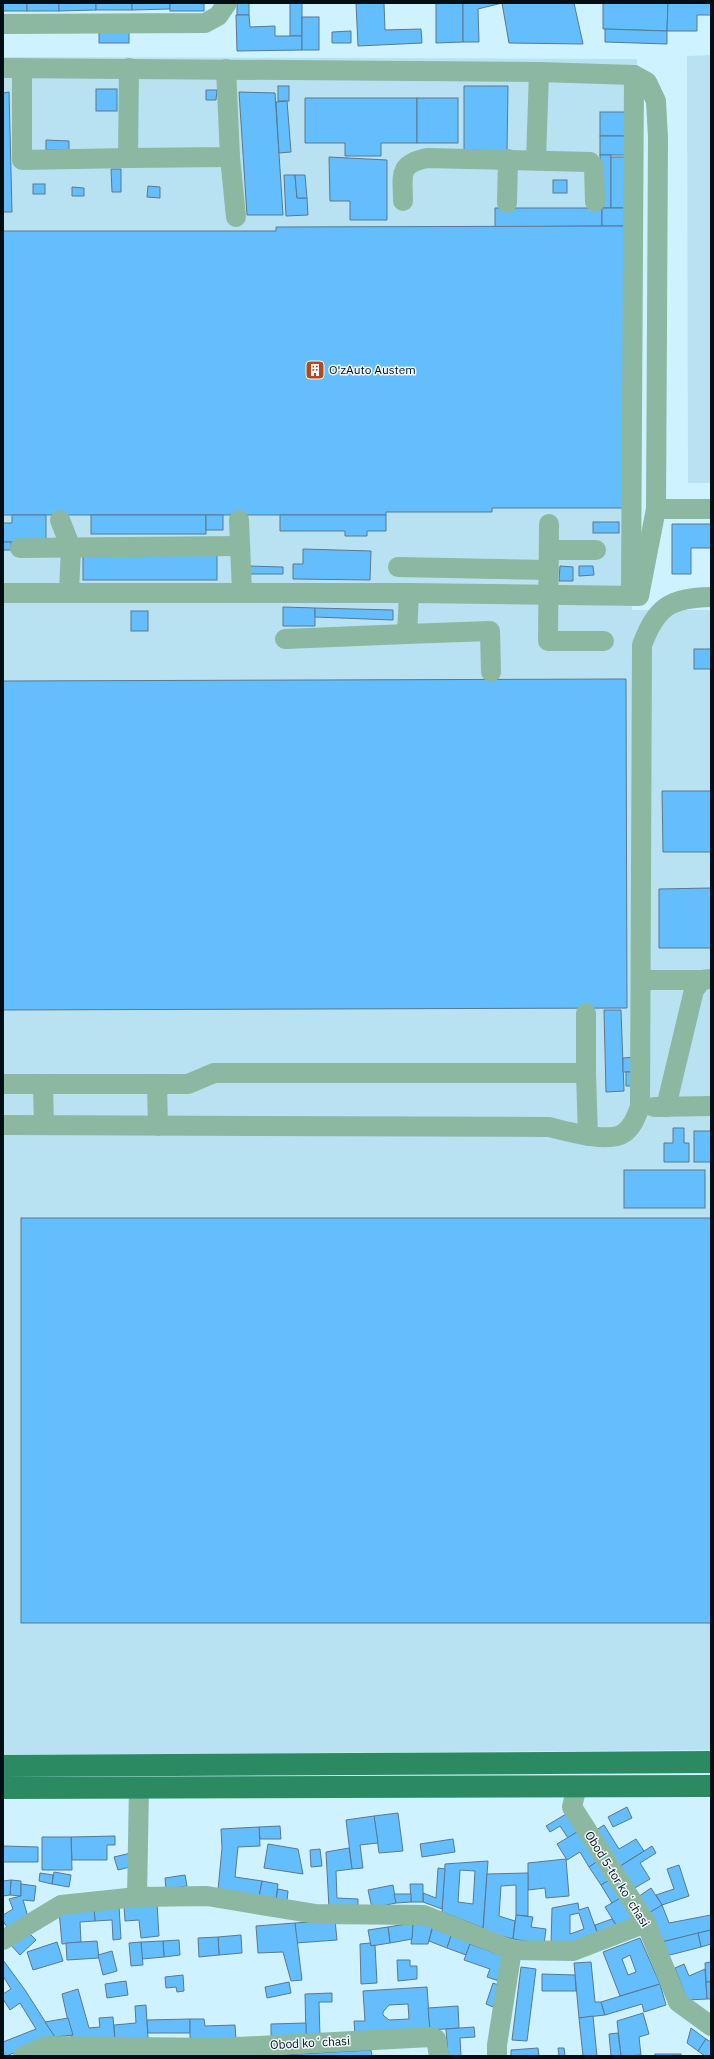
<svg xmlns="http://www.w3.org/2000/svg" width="714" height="2059" font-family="'IBM Plex Sans',sans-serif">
  <rect width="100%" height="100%" fill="#cef2ff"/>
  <g fill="#b8e2f1">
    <polygon points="711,55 711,483 688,483 687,56"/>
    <polygon points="3,57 637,59 632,610 711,610 711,1750 3,1755"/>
  </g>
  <g fill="#64befe" stroke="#597890" fill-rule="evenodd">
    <rect x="3" y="3" width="24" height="8"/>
    <rect x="27" y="3" width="32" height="8"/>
    <polygon points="59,3 96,3 96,10 59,11"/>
    <rect x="96" y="3" width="36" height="7"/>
    <polygon points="132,3 170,3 170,9 132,10"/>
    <rect x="170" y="3" width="34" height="8"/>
    <rect x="237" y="3" width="12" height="12"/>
    <rect x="290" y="3" width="12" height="33"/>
    <polygon points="356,3 384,3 385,30 421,29 422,43 358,46"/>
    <polygon points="436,3 463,3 463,42 436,43"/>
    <polygon points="463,3 502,3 478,9 479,42 463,42"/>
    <polygon points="502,3 574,3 583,44 509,43"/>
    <polygon points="603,3 668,3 667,31 603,29"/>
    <polygon points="668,3 711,3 711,15 697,15 697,31 667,31"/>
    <polygon points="236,15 249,15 250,27 275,26 275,36 302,36 302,50 237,51"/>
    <rect x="302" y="17" width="17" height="33"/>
    <polygon points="605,29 667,31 667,44 605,42"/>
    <rect x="99" y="30" width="30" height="13"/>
    <polygon points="351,31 351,43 332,43 332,32"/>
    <rect x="278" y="86" width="11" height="15"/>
    <polygon points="464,86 508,86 507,151 464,150"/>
    <rect x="96" y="89" width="21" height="22"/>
    <polygon points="206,90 217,90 216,100 206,100"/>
    <polygon points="9,92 12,212 3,212 3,93"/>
    <polygon points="239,92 275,93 283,215 247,215"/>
    <polygon points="305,98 417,98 417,143 381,143 381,156 345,156 345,143 305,143"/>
    <rect x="417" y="98" width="41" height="45"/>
    <polygon points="287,101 291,152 279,153 276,102"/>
    <rect x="600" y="112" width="29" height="24"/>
    <rect x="600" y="136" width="26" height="19"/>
    <polygon points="46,140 69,141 69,150 46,150"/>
    <rect x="600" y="155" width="11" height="53"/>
    <polygon points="329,157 387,160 387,220 350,220 350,201 330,201"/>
    <rect x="611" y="157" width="14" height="51"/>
    <polygon points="111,169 121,169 121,192 112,192"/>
    <polygon points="284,175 295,175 297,198 307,198 308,215 286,216"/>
    <polygon points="295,175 305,175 307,198 297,198"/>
    <rect x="553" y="180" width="14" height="13"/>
    <rect x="33" y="184" width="12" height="10"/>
    <polygon points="148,186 160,187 160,198 147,197"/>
    <polygon points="72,187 84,188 84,196 72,196"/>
    <polygon points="495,208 602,208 602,226 495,227"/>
    <rect x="602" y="208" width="23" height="18"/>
    <polygon points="627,226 627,508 492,508 492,512 386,512 386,515 3,515 3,231 276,231 276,227"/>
    <polygon points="12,515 46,515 46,542 3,542 3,523 12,523"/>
    <rect x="91" y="515" width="115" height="19"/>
    <rect x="206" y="515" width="17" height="15"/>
    <polygon points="280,515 386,515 386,531 367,531 367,536 345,536 345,531 280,531"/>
    <rect x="593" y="522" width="26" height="11"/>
    <polygon points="672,524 711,524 711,548 691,548 691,574 672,574"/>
    <rect x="3" y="542" width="8" height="8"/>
    <polygon points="303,549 371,551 370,580 293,579 293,564 303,564"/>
    <rect x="83" y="555" width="134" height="25"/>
    <polygon points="248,566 283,567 283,574 248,574"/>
    <polygon points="560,566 573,567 573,581 559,581"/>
    <polygon points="579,566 593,566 594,575 579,576"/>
    <polygon points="283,607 315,608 315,626 283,626"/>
    <polygon points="315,608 393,610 393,620 315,617"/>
    <rect x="131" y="611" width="17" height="20"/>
    <rect x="694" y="649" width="17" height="20"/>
    <polygon points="626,679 627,1008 3,1010 3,681"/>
    <polygon points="662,791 711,791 711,852 663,852"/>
    <polygon points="711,888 711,948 659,948 659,889"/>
    <polygon points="604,1010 621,1010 624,1091 606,1092"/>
    <polygon points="636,1057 636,1072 623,1072 623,1058"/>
    <polygon points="626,1072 636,1072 637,1086 626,1086"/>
    <polygon points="673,1128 684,1128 684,1143 689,1143 689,1162 664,1162 664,1143 673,1143"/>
    <rect x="694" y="1131" width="17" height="31"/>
    <rect x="624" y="1170" width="81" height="38"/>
    <rect x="21" y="1218" width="690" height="405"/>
    <polygon points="627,1807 632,1818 613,1827 608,1817"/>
    <polygon points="571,1811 582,1829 568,1838 560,1826 550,1832 546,1826"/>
    <polygon points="398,1813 403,1851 379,1853 374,1816"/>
    <polygon points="374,1816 378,1843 360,1845 363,1868 352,1869 346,1820"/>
    <polygon points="604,1825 619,1849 636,1839 644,1851 617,1868 593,1832"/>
    <polygon points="280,1826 281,1839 260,1839 259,1827"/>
    <polygon points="259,1827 260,1846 238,1847 235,1877 262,1881 259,1897 218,1890 222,1848 221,1829"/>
    <polygon points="582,1829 601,1859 589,1867 580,1852 567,1860 557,1844"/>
    <polygon points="115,1836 115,1845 107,1845 107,1860 72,1860 71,1837"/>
    <polygon points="42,1837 71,1837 72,1870 42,1870"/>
    <polygon points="453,1839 455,1852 422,1857 420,1844"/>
    <polygon points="268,1844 298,1849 303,1874 264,1868"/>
    <polygon points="3,1846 38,1847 38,1862 3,1862"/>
    <polygon points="652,1846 656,1853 640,1863 650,1879 633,1889 619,1867"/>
    <polygon points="349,1848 352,1869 336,1871 337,1898 358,1899 358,1908 329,1908 326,1852"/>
    <polygon points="320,1849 322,1866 311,1867 310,1850"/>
    <polygon points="131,1853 134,1866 118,1870 114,1857"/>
    <polygon points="566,1859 569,1896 546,1898 545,1888 528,1890 528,1863"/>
    <polygon points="601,1859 613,1878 601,1885 589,1867"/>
    <path d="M488,1861L483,1928L442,1912L445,1864ZM460,1870L475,1871L473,1904L458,1902Z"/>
    <polygon points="679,1865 689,1896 662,1905 656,1895 674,1889 667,1869"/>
    <polygon points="438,1868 445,1869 442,1909 423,1902 423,1893 436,1898"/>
    <polygon points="54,1872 71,1875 69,1887 52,1884"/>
    <polygon points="40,1873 53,1875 52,1884 39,1881"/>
    <polygon points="528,1873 528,1916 516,1915 516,1885 501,1886 499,1916 515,1921 513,1939 483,1931 487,1874"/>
    <polygon points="185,1875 187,1886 166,1889 165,1878"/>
    <polygon points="613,1878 624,1896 612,1903 601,1885"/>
    <polygon points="11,1880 21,1881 21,1896 10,1895"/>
    <polygon points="11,1880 10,1895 3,1896 3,1881"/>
    <polygon points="262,1881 278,1884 276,1899 259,1897"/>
    <polygon points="21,1884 36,1886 34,1901 23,1900 28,1917 8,1929 3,1921 3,1915 13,1909 9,1899 21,1896"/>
    <polygon points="410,1884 423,1884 423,1902 411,1902"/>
    <polygon points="393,1885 396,1903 372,1908 368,1890"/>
    <polygon points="651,1888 662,1905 649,1913 638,1897"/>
    <polygon points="278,1889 288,1891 287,1901 276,1899"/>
    <polygon points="394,1894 411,1894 411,1902 396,1903"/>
    <polygon points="624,1896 637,1917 618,1928 605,1907"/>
    <path d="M578,1903L579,1910L588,1907L598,1935L570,1945H551L552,1908ZM579,1913L584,1929L570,1934V1915Z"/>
    <polygon points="157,1904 159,1936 141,1938 139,1920 125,1921 124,1906"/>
    <polygon points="662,1905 669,1923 711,1915 711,1930 662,1942 649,1913"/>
    <polygon points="119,1906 121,1939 113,1940 112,1920 95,1921 94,1908"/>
    <polygon points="94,1908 95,1921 80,1922 81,1942 62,1944 59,1911"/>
    <polygon points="516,1915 533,1917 531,1927 546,1929 544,1944 513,1939"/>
    <polygon points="612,1919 618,1928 598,1935 595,1925"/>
    <polygon points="335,1920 337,1940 296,1943 295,1923"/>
    <polygon points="295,1923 302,1980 291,1981 283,1952 258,1953 256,1926"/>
    <polygon points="413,1923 433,1924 428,1944 411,1944"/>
    <polygon points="413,1923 412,1939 390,1943 388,1927"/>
    <polygon points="433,1926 452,1933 447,1948 429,1941"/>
    <polygon points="388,1927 390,1943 371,1946 368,1930"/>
    <polygon points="26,1930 36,1940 20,1955 10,1944"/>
    <polygon points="711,1930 711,1944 701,1947 698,1933"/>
    <polygon points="452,1933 472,1940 466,1955 447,1948"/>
    <polygon points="698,1933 701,1947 666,1956 662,1942"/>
    <polygon points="241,1935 242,1953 219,1955 218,1937"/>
    <polygon points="218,1937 219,1955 199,1957 198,1938"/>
    <path d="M640,1938L660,1984L620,1996L603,1952ZM630,1955L636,1972L628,1975L622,1959Z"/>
    <polygon points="179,1940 180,1955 164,1957 163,1941"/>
    <polygon points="97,1941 99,1958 67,1960 66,1943"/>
    <polygon points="163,1941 164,1957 142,1959 141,1942"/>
    <polygon points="57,1942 63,1961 33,1970 27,1952"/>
    <polygon points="141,1942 143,1965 131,1966 129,1943"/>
    <polygon points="370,1943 371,1946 375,1945 377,1983 361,1984 360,1944"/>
    <polygon points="470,1944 508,1958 499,1981 487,1977 490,1969 464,1960"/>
    <polygon points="112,1951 117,1971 103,1975 98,1955"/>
    <polygon points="3,1960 25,1990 55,2037 6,2056 3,2054 3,2042 36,2029 20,2003 10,2010 3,1999 3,1994 11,1989 3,1976"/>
    <polygon points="397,1960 410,1960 410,1966 417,1966 417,1979 398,1981"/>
    <polygon points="591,1962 595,2002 601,2002 605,2015 579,2018 574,1963"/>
    <polygon points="711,1962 711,1982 706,1982 705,1963"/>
    <polygon points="684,1964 689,1976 705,1969 707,1999 687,2000 675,1968"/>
    <polygon points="521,1967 536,1969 527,2041 512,2040"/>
    <polygon points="542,1974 575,1975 576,1991 542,1991"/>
    <polygon points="183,1975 184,1991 177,1992 176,1987 166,1988 165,1977"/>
    <polygon points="126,1981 128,1995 107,1998 105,1984"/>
    <polygon points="289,1982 291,1993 267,1998 265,1987"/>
    <polygon points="706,1982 711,1982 711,1999 707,1999"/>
    <polygon points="493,1983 501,1986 493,2007 486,2004"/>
    <polygon points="660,1984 666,2005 644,2012 642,2004 605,2015 601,2002"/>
    <path d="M427,1987L430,2030L355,2035L354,2021H365L363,1991ZM408,2004L409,2019L389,2020L383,2015V2012L389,2005Z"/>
    <polygon points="78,1989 89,2028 100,2027 99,2018 113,2017 115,2041 73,2044 62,1994"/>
    <polygon points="332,1993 332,2002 319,2002 320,2036 306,2036 305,1994"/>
    <polygon points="146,2005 148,2038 115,2041 114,2025 136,2023 135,2006"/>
    <polygon points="458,2006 459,2028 430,2030 428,2008"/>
    <polygon points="643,2013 649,2034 639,2037 641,2055 621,2056 617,2021"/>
    <polygon points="593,2016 597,2056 583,2056 579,2018"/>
    <polygon points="68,2018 73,2035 55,2037 45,2022"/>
    <polygon points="190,2019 190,2033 148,2033 147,2020"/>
    <polygon points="190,2019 204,2019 205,2026 235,2025 236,2039 190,2040"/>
    <polygon points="306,2023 306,2036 271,2037 271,2024"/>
    <polygon points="474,2027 475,2037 460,2038 461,2056 448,2056 446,2029"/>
    <polygon points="691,2028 706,2039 698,2051 687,2043"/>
    <polygon points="618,2033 621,2056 611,2056 609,2034"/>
    <polygon points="706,2039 711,2042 711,2056 705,2056 698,2051"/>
    <polygon points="538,2048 539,2056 511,2056 511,2050"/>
    <polygon points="558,2048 564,2048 565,2056 559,2056"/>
    <polygon points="371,2050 372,2056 266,2056"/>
    <rect x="655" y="2054" width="26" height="2"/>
  </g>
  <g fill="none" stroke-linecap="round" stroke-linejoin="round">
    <g stroke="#8cb7a0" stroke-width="20">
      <polyline points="3,24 205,23 218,16 227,3"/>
      <polyline points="3,68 539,72 634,75 647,82 656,101 658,138 656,509"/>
      <polyline points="22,68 22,160 128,158"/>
      <polyline points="129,68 128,158 230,157 226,69"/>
      <polyline points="230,157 236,217"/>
      <polyline points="536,160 539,72"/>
      <path d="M403,201C403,176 397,164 427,158L590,162L594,167L595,202"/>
      <polyline points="507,203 508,159"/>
      <polyline points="60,520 71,548 69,592"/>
      <polyline points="239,520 242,592"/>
      <polyline points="549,524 548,641 604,641"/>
      <polyline points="20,548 240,546"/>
      <polyline points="549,550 596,550"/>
      <polyline points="398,567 549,570"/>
      <polyline points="631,591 634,75"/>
      <polyline points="3,593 409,593 639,596 656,509 711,509"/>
      <polyline points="409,593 407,634 490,631 491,672"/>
      <polyline points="285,639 407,634"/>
      <polyline points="641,980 702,980"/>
      <polyline points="586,1013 586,1073"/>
      <polyline points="3,1084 188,1084 214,1073 586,1073 588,1136"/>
      <polyline points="43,1084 44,1125"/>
      <polyline points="157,1084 158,1126"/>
      <polyline points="654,1107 711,1106"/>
      <polyline points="666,1107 694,990 702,980 711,979"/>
      <path d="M3,1125L549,1127C566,1131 609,1144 624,1133C633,1126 636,1117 640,1107L642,645C657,606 670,598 711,597"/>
      <polyline points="577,1786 572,1807 646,1923 678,2002 711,2026"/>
      <polyline points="137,1897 139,1787"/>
      <polyline points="3,1940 61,1905 137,1897 207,1896 316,1914 424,1915 512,1950 573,1951 646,1923"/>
      <polyline points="23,2056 45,2046 218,2048 431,2037 436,2039 439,2056"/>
      <polyline points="497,2056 497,2045 512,1950"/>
    </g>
    <g stroke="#2c8a62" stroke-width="22">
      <polyline points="3,1766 711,1762"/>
      <polyline points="3,1788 711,1786"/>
    </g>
  </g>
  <defs>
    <symbol id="building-square" viewBox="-11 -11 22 22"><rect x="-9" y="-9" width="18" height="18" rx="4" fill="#b14b1f" stroke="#f1fafd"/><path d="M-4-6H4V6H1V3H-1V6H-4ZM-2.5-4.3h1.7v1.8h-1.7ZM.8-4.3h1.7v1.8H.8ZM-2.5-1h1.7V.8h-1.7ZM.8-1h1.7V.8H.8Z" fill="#fff"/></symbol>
  </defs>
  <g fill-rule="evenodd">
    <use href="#building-square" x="304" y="359" width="22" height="22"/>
  </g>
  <g text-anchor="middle" stroke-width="3" stroke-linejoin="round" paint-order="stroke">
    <g font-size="12" fill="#010f14" stroke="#f1fafd" text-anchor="start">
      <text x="329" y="374">O'zAuto Austem</text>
    </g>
    <g font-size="12" fill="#010f14" stroke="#f1fafd">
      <text transform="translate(617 1879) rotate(58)" y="4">Obod 5-tor koʻchasi</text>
      <text transform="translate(310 2043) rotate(-3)" y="4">Obod koʻchasi</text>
    </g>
  </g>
  <rect width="714" height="2059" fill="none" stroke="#010f14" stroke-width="8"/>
</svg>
